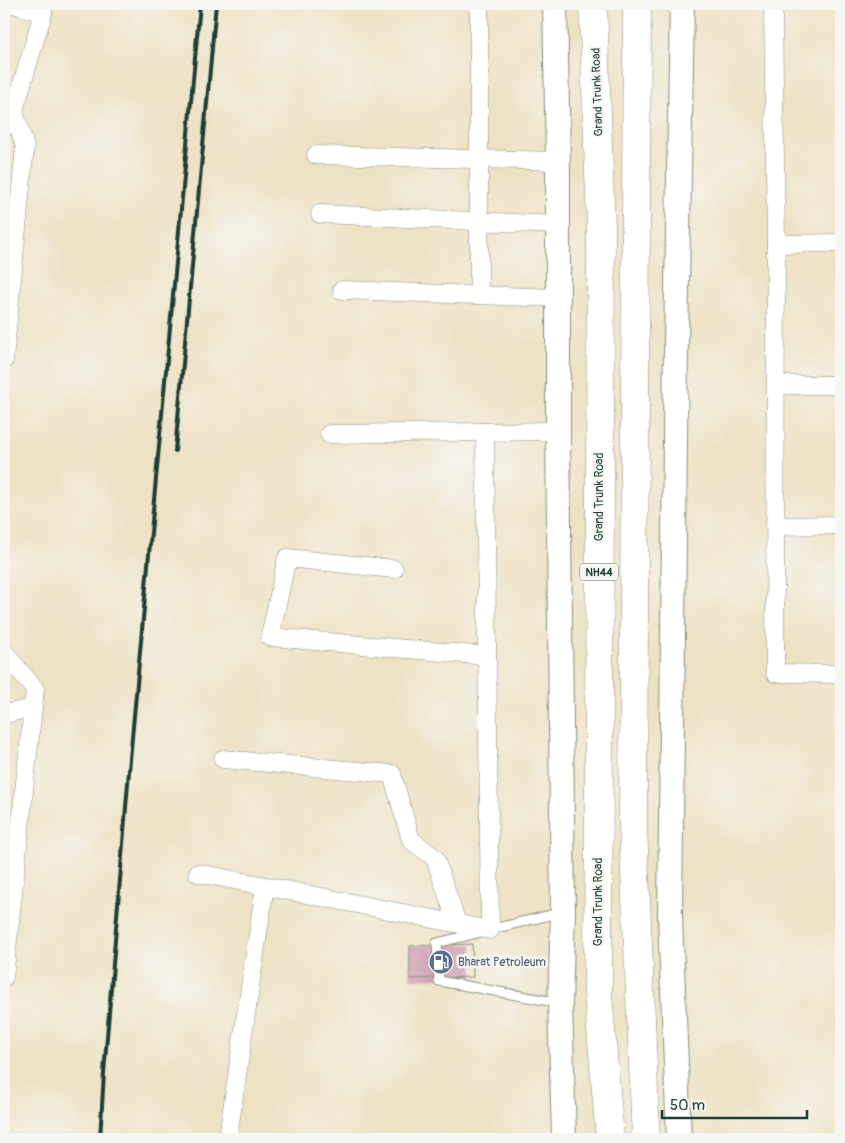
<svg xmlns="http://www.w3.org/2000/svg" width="845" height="1143" font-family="Pangolin,sans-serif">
  <rect width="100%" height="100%" fill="#f6f6f2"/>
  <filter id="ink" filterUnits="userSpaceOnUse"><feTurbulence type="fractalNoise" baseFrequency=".02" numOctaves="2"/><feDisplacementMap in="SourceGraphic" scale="10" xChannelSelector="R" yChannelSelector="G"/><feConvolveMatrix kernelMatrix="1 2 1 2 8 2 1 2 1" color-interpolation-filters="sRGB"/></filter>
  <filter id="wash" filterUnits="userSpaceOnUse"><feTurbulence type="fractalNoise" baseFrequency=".0096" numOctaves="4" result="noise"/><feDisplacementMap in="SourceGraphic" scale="20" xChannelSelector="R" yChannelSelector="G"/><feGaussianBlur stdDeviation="1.12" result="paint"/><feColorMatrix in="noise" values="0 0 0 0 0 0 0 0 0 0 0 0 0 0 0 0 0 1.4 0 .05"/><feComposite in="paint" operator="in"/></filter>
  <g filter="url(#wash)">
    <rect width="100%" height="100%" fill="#eee2c4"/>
    <g id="blocks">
      <polygon fill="#ca98ae" points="472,944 473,977 410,979 410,946"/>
    </g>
  </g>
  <g filter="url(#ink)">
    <use href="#blocks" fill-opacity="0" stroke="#86907c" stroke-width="1"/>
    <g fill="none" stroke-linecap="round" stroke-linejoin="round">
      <defs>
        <polyline id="lane" points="560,1003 439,981 437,943 562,912"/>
        <g id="street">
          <polyline points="13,4 43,13"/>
          <polyline points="773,4 776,244 775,673 841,674"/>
          <polyline points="4,128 14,111 43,13 44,4"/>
          <polyline points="316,155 558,161"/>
          <polyline points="320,214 558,225"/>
          <polyline points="776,244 841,243"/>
          <polyline points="342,290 559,298"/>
          <polyline points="479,295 479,4"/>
          <polyline points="4,360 25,147 14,111"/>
          <polyline points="776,385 841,385"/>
          <polyline points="329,434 558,431"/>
          <polyline points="775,526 841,525"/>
          <polyline points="394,569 287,558 270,637 487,656"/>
          <polyline points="4,652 35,689 4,977"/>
          <polyline points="4,714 33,708"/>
          <polyline points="223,759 392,774 411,840 435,858 457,923"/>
          <polyline points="198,873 490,930 485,432"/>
          <polyline points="229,1130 265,886"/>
        </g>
        <g id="secondary">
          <polyline points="555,4 558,161 558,431 563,912 560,1003 564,1139"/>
          <polyline points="679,1139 670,918 676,345 682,4"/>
        </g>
        <g id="highway">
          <polyline points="593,4 601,227 598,993 610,1139"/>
          <polyline points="637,4 633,825 646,1139"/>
        </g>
      </defs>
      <use href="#lane" stroke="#86907c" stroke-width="11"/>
      <use href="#street" stroke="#86907c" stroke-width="19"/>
      <use href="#secondary" stroke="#86907c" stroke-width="26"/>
      <use href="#highway" stroke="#86907c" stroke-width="29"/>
      <use href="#lane" stroke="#fff" stroke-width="9"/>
      <use href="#street" stroke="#fff" stroke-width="18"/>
      <use href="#secondary" stroke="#fff" stroke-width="24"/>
      <use href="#highway" stroke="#fff" stroke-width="28"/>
      <g stroke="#1f3d34" stroke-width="4">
        <polyline points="175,451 216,4"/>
        <polyline points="100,1139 104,1073 130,759 200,4"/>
      </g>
    </g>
  </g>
  <defs>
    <symbol id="fuel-disc" viewBox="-11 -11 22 22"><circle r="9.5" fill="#5c6f8a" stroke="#f6f6f2"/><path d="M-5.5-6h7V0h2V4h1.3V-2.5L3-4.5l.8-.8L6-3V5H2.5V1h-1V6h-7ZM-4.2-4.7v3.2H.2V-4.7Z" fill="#fff"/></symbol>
  </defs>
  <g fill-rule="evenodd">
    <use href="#fuel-disc" x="427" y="948" width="28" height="28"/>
  </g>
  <g text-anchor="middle" stroke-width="5" stroke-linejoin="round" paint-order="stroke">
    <rect fill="#f6f6f2" stroke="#60746d" stroke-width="1" x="580" y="563.5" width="38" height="17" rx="4"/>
    <g font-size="11" font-weight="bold" fill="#1f3d34">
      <text x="599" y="576">NH44</text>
    </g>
    <g font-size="12" fill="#1f3d34" stroke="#f6f6f2">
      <text transform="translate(597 92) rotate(-92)" y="4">Grand Trunk Road</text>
      <text transform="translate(599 497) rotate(-90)" y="4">Grand Trunk Road</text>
      <text transform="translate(598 902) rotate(-90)" y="4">Grand Trunk Road</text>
    </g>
    <g font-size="12" fill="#4e5e75" stroke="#f6f6f2" text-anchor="start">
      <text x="458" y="966">Bharat Petroleum</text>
    </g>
  </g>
  <rect width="845" height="1143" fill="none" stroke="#f6f6f2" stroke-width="20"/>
  <path d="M662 1110v8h145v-8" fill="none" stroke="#1f3d34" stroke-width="2.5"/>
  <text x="670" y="1110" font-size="15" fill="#1f3d34" stroke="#f6f6f2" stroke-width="4" paint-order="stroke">50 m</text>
</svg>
